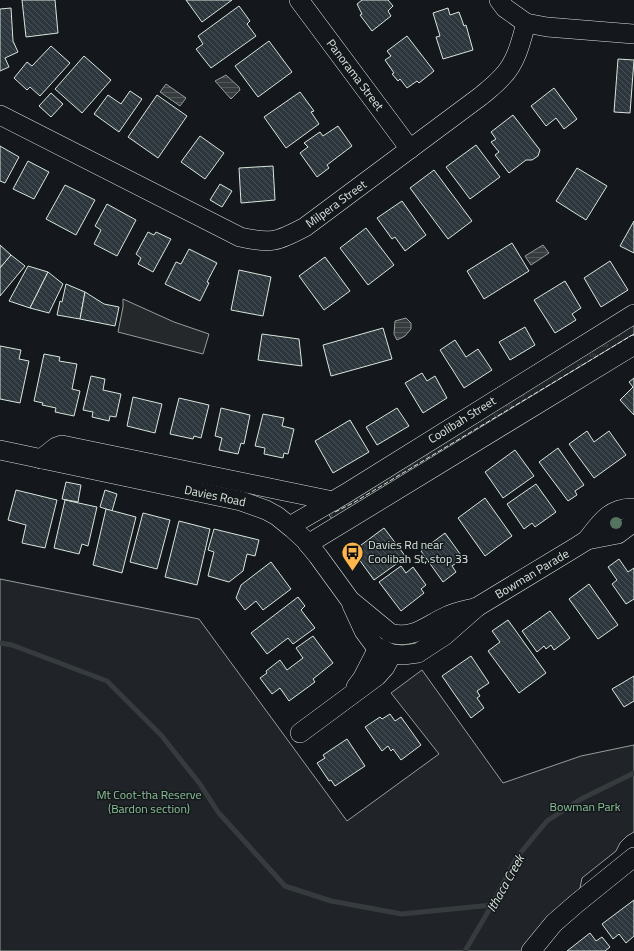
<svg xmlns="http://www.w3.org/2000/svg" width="634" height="951" font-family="'Titillium Web',sans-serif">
  <defs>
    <pattern id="grass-tufts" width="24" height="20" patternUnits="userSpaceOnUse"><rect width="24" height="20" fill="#202428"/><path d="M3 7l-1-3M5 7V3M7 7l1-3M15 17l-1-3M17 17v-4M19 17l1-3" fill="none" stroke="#404447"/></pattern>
    <pattern id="water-rules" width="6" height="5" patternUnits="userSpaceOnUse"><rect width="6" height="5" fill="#363b3e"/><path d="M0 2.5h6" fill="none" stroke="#525759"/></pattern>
    <pattern id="building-back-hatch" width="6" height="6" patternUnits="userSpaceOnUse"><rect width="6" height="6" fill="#2c363c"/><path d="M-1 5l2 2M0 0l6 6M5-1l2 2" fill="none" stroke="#4a5358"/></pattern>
  </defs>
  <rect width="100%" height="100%" fill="#14181c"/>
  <polygon fill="url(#grass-tufts)" stroke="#939e99" points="634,322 634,337 333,519 331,518 328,513"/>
  <polygon fill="#202428" stroke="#939e99" points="0,579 199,619 347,821 439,754 391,693 422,670 503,783 581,756 634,745 634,832 627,836 620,843 616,851 582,878 577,903 527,951 0,951"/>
  <polygon fill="#24282b" stroke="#939e99" points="123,299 174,322 209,334 203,354 118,332 123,307"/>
  <g fill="url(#water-rules)" stroke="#939e99">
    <polygon points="226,75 239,87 240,90 231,99 215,81"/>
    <polygon points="166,84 186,98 180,106 160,92"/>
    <polygon points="543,245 549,253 531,265 525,256"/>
    <polygon points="406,318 411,323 411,329 405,336 397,340 394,334 395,321"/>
  </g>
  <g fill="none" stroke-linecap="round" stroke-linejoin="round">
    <g stroke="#363b3e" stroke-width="5">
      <polyline points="0,643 12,645 107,681 161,735 200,784 218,812 285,886 331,901 402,914 492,905"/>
      <polyline points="465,951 492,905 517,857 547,821 581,799 634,773"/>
    </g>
  </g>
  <g fill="url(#building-back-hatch)" stroke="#d8e6dc">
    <polygon points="22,0 55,0 58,33 26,37"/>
    <polygon points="186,0 232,0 202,22"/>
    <polygon points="362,0 388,0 393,6 388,11 391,16 372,31 360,15 362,14 357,4"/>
    <polygon points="239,6 250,21 247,24 256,36 211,68 196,49 203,44 198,36"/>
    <polygon points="11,8 13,41 18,52 5,58 9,67 0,71 0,9"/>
    <polygon points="448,8 450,15 459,12 464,26 466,25 473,50 443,59 436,37 440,36 433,13"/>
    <polygon points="407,36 434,71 419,83 417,81 407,88 400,79 398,81 392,74 394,73 385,60 391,56 387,51"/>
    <polygon points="269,41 292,72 258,97 235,66"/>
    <polygon points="51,46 70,63 40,96 30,87 27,90 14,78 27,62 32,66"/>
    <polygon points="84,56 111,80 82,113 55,89"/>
    <polygon points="618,59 634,60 630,113 614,112"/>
    <polygon points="554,88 577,119 564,129 556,118 546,126 531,106"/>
    <polygon points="130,91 142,99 119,132 94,114 108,95 121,104"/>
    <polygon points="300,92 314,111 311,112 319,124 286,148 264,117"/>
    <polygon points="51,93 63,104 51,117 39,106"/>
    <polygon points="157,95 187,116 158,158 128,137"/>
    <polygon points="513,115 540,150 538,156 532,160 526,160 509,173 495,155 499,152 491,142 496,139 491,132"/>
    <polygon points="338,126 352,146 327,165 329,168 317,177 300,153 308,147 304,143 320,132 323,136"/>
    <polygon points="200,136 224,153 205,179 181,162"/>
    <polygon points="476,145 500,177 470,199 446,167"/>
    <polygon points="0,146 19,157 5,183 0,181"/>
    <polygon points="28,161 49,172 34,199 13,189"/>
    <polygon points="273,166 275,200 241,203 239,168"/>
    <polygon points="577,168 607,186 586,220 556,201"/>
    <polygon points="434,170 472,221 448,239 410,188"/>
    <polygon points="220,184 232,191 222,207 210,200"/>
    <polygon points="65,185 95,200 76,235 46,219"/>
    <polygon points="402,201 426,235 405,251 395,237 392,239 377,218"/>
    <polygon points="107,204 136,220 117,256 94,244 101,230 95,226"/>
    <polygon points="634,221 634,253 620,246"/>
    <polygon points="366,228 394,265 368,285 340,248"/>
    <polygon points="148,232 154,235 156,232 171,239 153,272 138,264 141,258 136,254"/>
    <polygon points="512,243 529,271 484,299 467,271"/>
    <polygon points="0,245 11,255 0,268"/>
    <polygon points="189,249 217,263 207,282 209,283 200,301 165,284 176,262 181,264"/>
    <polygon points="11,255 25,266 0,296 0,268"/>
    <polygon points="325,257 350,291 324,310 299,276"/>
    <polygon points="610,261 628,290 601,307 584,278"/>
    <polygon points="28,266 48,272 30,308 9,301"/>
    <polygon points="239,270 271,277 263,316 231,310"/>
    <polygon points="48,272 63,284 49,313 30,308"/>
    <polygon points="565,281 581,308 572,314 576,320 555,333 534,300"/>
    <polygon points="66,284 85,292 80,319 57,315 60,301 62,302"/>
    <polygon points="85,292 104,304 119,307 115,326 80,319"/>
    <polygon points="525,327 535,345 510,360 499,342"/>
    <polygon points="383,328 392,359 331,376 323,345"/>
    <polygon points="262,334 299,339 302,366 258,360"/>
    <polygon points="455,340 466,357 478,349 492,370 464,388 440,350"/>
    <polygon points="0,346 21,350 19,359 29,361 20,403 0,399"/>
    <polygon points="44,354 60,357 59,361 77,364 72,389 80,391 74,416 55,412 56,408 42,405 43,403 34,401"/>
    <polygon points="422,373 427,381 435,376 447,398 423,413 405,383"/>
    <polygon points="91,376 105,379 103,390 121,394 116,417 110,416 109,421 92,417 93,412 83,410"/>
    <polygon points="634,378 634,415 620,400 633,387 629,382"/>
    <polygon points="133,397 162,404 155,433 127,426"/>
    <polygon points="179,398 209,405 201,438 194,436 193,439 170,434"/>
    <polygon points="221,408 250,415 244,444 241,443 238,454 219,450 222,438 215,436"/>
    <polygon points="397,408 409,426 377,445 366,427"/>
    <polygon points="263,414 284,418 282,426 294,429 288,454 284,453 283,458 264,454 265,448 255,446"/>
    <polygon points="350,420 369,452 333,473 315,441"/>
    <polygon points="587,431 594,442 609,431 626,455 594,478 569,444"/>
    <polygon points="558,448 584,485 575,491 577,495 568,501 539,462"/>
    <polygon points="515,450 534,476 503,498 485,472"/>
    <polygon points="66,482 81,485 78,502 62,499"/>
    <polygon points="536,484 556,512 535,527 532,523 524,529 507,504"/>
    <polygon points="16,490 57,500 45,548 22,543 26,525 8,520"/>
    <polygon points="105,490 117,494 112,511 100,507"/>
    <polygon points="485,498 512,536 485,556 458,518"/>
    <polygon points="65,500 97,507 88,546 82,544 79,554 54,548"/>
    <polygon points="106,509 136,517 122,573 93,565"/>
    <polygon points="143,513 170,520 157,569 130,562"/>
    <polygon points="179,521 210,529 197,585 165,577"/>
    <polygon points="384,528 406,557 374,580 353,551"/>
    <polygon points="214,529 259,540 255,556 247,554 243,571 229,582 208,576 214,552 208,550"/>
    <polygon points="445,533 463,558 452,566 456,572 443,582 421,551"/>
    <polygon points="619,559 628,572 634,568 634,599 626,604 612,584 617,580 608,567"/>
    <polygon points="271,562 291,589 263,610 256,601 245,610 236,598 241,585"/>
    <polygon points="401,566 406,573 413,567 426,585 421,589 424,593 401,611 379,582"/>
    <polygon points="589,584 618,625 598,639 569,599"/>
    <polygon points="298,597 305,606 301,610 315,628 293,644 288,638 267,654 251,633"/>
    <polygon points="550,611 570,638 554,650 551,645 546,649 544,646 537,652 522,631"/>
    <polygon points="508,620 546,673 519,693 488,651 500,642 492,631"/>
    <polygon points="313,636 333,663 313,679 315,682 289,701 280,688 272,694 260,678 267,673 266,671 280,660 287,670 303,658 296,648"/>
    <polygon points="471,656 489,683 477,691 480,696 477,698 484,708 471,718 442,676"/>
    <polygon points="634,676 634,701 624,707 612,689"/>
    <polygon points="390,714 395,721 401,717 421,745 401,760 393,749 391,751 388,746 382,751 365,727 380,717 382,719"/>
    <polygon points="347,739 365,766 335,786 331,780 329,781 317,763 325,758 323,755"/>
    <polygon points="634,900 634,936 626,943 619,934 613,939 602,924"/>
    <polygon points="590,933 596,941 602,937 610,947 605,951 567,951"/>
  </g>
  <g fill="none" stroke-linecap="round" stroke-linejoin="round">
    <defs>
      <g id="minor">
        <polyline points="299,0 410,149"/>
        <polyline points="499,0 505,8 526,23 547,27 634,34"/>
        <path d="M0,115L240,237C271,244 277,242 305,227L481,96C488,90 496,84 502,77C516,63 521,42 526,23"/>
        <path d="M0,450L241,501L266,510L277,516L293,529L305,540L318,556L350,600L390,633C413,640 427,625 447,616C456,612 467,610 477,607"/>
        <polyline points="41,459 56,447 62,445 333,501"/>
        <polyline points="290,526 345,494 634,314"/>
        <path d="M587,540C600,523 610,507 634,508"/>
        <polyline points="308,544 634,345"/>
        <polyline points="352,605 364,631 375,646 392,654 403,655 418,653 444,636 477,607 576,547 587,540 618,534 634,522"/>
        <polyline points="356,687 362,679 378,648"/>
        <polyline points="300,733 377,676 385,667 392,654"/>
        <polyline points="531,951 554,923 577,903 634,857"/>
      </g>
    </defs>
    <use href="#minor" stroke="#d8e6dc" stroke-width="20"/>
    <use href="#minor" stroke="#14181c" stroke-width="19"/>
    <polyline stroke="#d8e6dc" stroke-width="1" stroke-dasharray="5 2" stroke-linecap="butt" points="335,512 353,503 634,334"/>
  </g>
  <circle fill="#55745f" cx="616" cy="523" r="6"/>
  <defs>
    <symbol id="bus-pin" viewBox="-11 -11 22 30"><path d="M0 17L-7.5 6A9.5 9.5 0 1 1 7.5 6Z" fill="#ffb74d" stroke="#14181c"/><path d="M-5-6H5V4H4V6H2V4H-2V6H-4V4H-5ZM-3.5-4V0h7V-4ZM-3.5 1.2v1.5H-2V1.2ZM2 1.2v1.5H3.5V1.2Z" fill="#111"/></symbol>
  </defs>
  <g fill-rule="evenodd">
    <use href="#bus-pin" x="340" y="540" width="25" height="34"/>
  </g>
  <g text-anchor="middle" stroke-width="3" stroke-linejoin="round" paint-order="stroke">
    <g font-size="12" fill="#d8e6dc" stroke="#14181c">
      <text transform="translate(355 75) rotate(53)" y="4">Panorama Street</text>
      <text transform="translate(336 204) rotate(-36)" y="4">Milpera Street</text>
      <text transform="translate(462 420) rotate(-32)" y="4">Coolibah Street</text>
      <text transform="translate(215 496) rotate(12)" y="4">Davies Road</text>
      <text transform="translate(532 574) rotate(-31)" y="4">Bowman Parade</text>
    </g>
    <g font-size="12" fill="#d8e6dc" stroke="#14181c" text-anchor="start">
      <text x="368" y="549">Davies Rd near<tspan x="368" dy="14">Coolibah St, stop 33</tspan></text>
    </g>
    <g font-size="12" fill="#8ac095" stroke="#14181c">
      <text x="149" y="799">Mt Coot-tha Reserve<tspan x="149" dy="14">(Bardon section)</tspan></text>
      <text x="585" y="811">Bowman Park</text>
    </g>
    <g font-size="13" font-style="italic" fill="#d8e6dc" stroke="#14181c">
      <text transform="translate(505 883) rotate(-61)" y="5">Ithaca Creek</text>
    </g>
  </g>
</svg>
